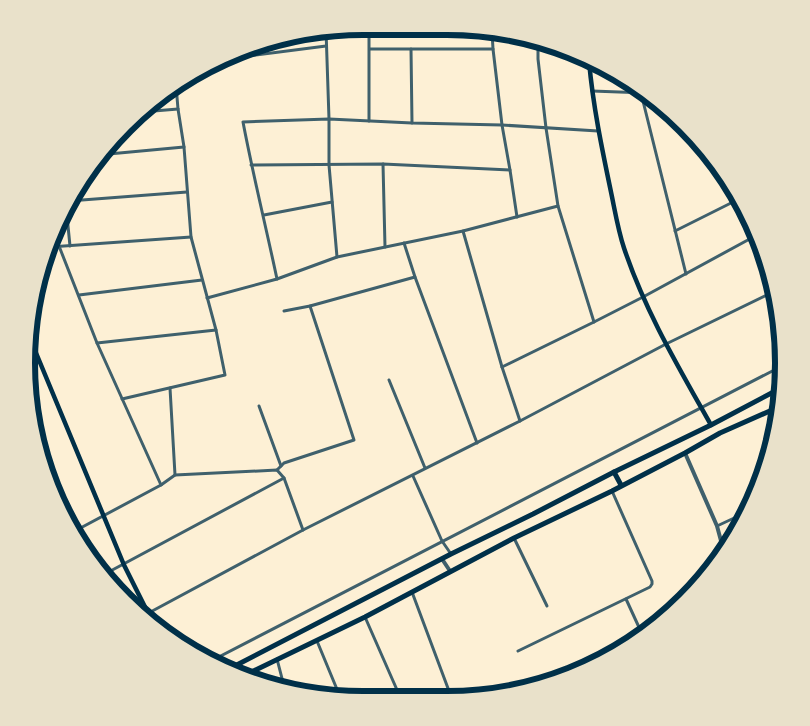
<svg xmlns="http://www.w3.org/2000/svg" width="810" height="726" font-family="Inter,sans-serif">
  <rect width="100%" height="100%" fill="#fdf0d5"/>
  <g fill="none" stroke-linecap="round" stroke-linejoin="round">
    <g stroke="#3f606c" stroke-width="3">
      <polyline points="369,27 369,121"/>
      <polyline points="326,30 329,119 329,165 337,257"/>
      <polyline points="492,32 493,49"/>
      <polyline points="538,42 538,59 546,128 558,206 594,322"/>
      <polyline points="370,49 411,49"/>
      <polyline points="218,60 326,46"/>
      <polyline points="592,91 646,93"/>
      <polyline points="641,93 686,274"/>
      <polyline points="142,112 178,109"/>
      <polyline points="412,123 411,49 493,49 502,125 510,170 517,217"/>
      <polyline points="98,155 184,147"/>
      <polyline points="383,164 385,247"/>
      <polyline points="251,165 383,164 510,170"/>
      <polyline points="69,201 187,192"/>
      <polyline points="66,206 70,246"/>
      <polyline points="264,215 332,202"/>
      <polyline points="463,231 502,367 520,421"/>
      <polyline points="675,231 739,199"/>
      <polyline points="404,243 415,277 477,443"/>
      <polyline points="59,246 97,343 161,485"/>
      <polyline points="50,247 191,237"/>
      <polyline points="277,279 337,257 463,231 558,206"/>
      <polyline points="79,295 202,280"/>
      <path d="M207,298L277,279C266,227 253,175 243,122L329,119L412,123L502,125L598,131"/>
      <polyline points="284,311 310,306 415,277"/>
      <polyline points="97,343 216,330"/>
      <polyline points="502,367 594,322 643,297 757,235"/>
      <polyline points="389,380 425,468"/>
      <polyline points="170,388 175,475"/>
      <polyline points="122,399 225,375 216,330 191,237 184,147 178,109 176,85"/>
      <polyline points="259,406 281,466"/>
      <polyline points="277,470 284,463 354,440 310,306"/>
      <polyline points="413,476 442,541 451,554"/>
      <polyline points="717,526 747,512"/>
      <polyline points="73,532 161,485 175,475 277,470 284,478 303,530"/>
      <polyline points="514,538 547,606"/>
      <polyline points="103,575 284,478"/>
      <polyline points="412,592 452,699"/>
      <polyline points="626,599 643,636"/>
      <polyline points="143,616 303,530 520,421 666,344 775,291"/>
      <polyline points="365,617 401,699"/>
      <polyline points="317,641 341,699"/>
      <polyline points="518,651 650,587 652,584 652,581 612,491"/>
      <polyline points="277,659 285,690"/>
      <polyline points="209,662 782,366"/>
    </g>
    <g stroke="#3f606c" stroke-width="4">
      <polyline points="685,453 717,526 724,552"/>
      <polyline points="442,559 450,571"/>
    </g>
    <g stroke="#003049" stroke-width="4.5">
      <path d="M589,61C593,106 602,149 611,192C615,211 618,230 624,248C645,311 679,368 711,425"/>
      <polyline points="29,336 124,565 155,627"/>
    </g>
    <g stroke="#003049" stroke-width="5">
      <polyline points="774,391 781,403"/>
      <polyline points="614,472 621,485"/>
      <polyline points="227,670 451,554 533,514 614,472 711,425 781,388"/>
      <polyline points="243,676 365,617 514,538 612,491 685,453 720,433 781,406"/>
    </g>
  </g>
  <path d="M0 0H810V726H0ZM363 35H447A328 328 0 0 1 775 363V363A328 328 0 0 1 447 691H363A328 328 0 0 1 35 363V363A328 328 0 0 1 363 35Z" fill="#e9e1ca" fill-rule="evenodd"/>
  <path fill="none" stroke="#003049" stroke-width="6" d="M363 35H447A328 328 0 0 1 775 363V363A328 328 0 0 1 447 691H363A328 328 0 0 1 35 363V363A328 328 0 0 1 363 35Z"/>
</svg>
